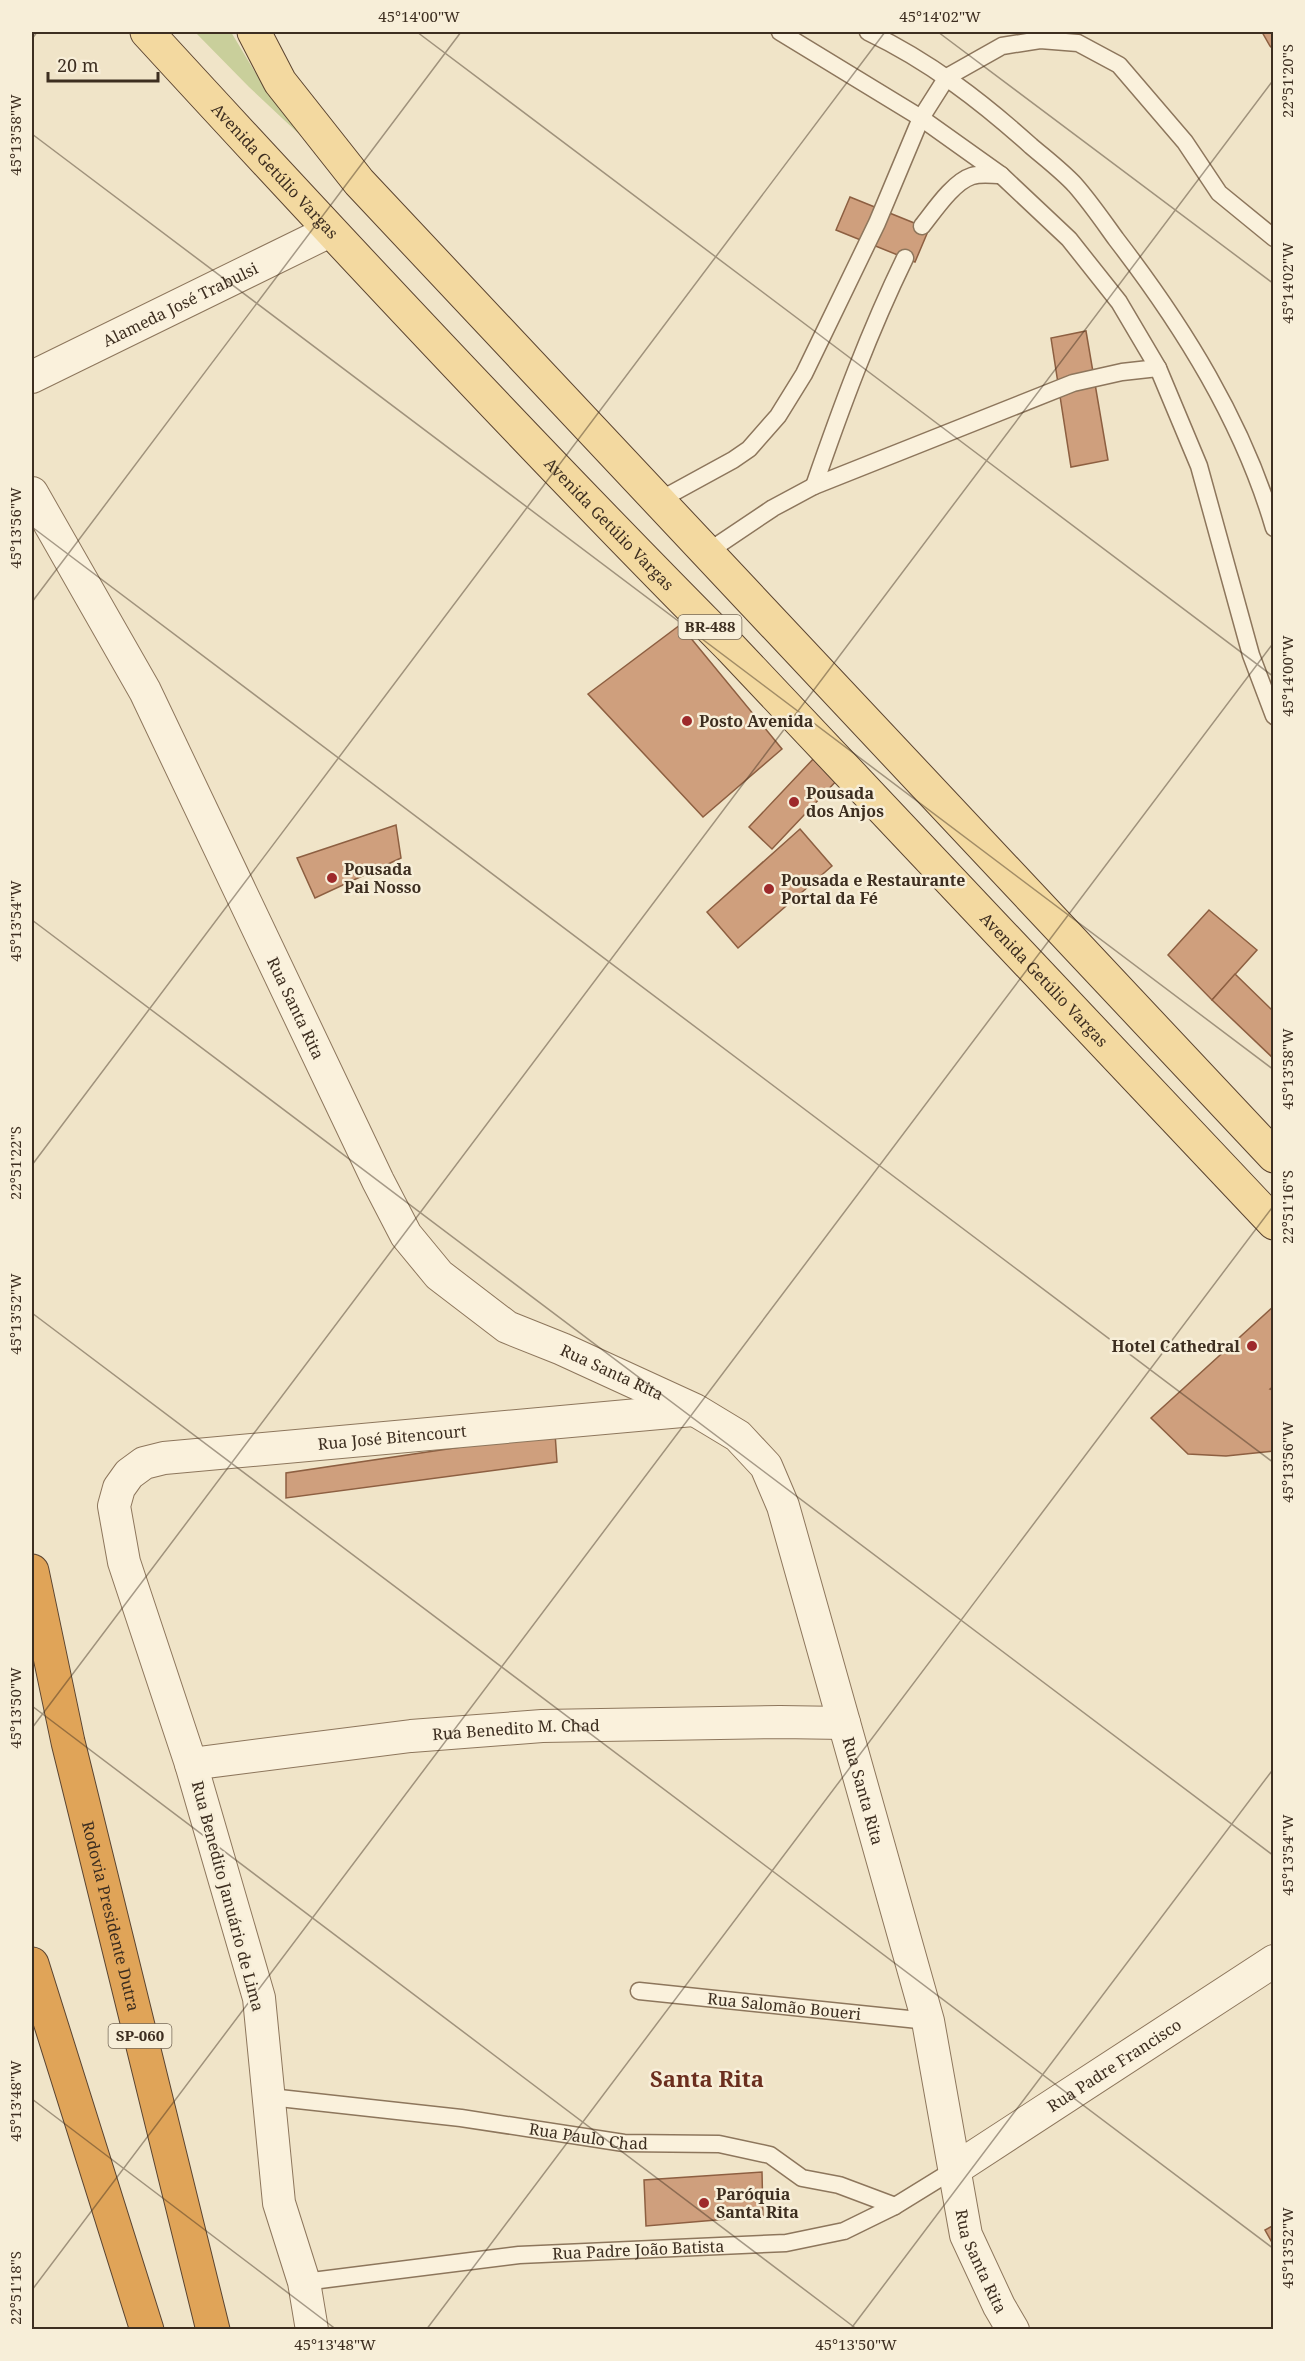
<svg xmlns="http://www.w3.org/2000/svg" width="1305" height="2361" font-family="'Noto Serif',serif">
  <rect width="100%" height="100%" fill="#f0e4c8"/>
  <polygon fill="#c9cf9b" points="195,32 231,32 258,77 299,134 249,87"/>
  <g fill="#cf9f7d" stroke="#8d5f41" stroke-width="1.5">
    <polygon points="1262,32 1274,32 1274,50 1270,46"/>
    <polygon points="850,197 929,229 915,262 836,230"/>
    <polygon points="1086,331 1108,460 1071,467 1051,338"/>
    <polygon points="680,625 782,749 703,817 588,694"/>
    <polygon points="816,756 839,778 772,849 749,827"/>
    <polygon points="396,825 401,858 315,898 297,858"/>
    <polygon points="800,829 832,866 738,948 707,912"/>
    <polygon points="1209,910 1257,950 1212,1000 1168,955"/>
    <polygon points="1235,974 1274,1012 1274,1059 1212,1000"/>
    <polygon points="1274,1306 1274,1386 1270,1389 1274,1391 1274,1451 1226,1456 1188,1454 1151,1418"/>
    <polygon points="555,1433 557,1462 286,1498 286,1473"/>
    <polygon points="762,2172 763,2216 646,2226 644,2180"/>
    <polygon points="1274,2225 1274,2246 1265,2230"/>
  </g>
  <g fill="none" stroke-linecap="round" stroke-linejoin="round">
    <defs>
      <g id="lane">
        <polyline points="780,32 921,118 1001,175 1069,239 1119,302 1158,368 1199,466 1251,655 1274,716"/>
        <path d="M868,32C929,61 981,101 1031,146C1045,158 1062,171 1075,185C1090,202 1103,221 1116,239C1183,326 1243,422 1274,528"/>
        <path d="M922,226C934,211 953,182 972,176C981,173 992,175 1001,175"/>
        <path d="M814,486C841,408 869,332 905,258"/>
        <polyline points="658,501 733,460 749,449 778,416 804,374 877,223 921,118 947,77 1002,46 1040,40 1078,43 1119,65 1185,142 1219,193 1274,238"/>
        <polyline points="706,553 773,508 814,486 1073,383 1122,372 1158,368"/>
        <path id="s1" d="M639,1991L928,2021"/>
        <path id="s2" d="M270,2097L461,2118L624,2143L719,2144L770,2155L802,2178L839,2185L895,2206"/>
        <path id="s3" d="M304,2282L519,2255L786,2243L844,2231L895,2206L955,2169"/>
      </g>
      <g id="street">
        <path id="s4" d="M32,377L330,231"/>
        <path id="s5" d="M32,493L145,691L378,1181L406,1235L439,1275L507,1327L562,1349L695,1410L738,1436L766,1466L783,1506L928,2021L966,2235L999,2306L1013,2330"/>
        <path id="s6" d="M191,1764L411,1736L542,1726L780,1722L844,1723"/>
        <path id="s7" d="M955,2169L1274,1961"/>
        <path id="s8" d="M312,2330L304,2282L279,2203L259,1998L191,1764L124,1562L114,1506L119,1488L129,1474L144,1463L164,1458L693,1410"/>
      </g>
      <g id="primary">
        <path id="s9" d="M147,32C338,240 531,447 730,647L1274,1223"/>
        <polyline points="254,32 280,82 359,182 1274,1156"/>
      </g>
      <g id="highway">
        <path id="s10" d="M32,1571L68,1742L213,2330"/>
        <polyline points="32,1964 147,2330"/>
      </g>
    </defs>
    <use href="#lane" stroke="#8d765c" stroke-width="19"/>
    <use href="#street" stroke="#8d765c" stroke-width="34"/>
    <use href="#primary" stroke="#5b4430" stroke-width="35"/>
    <use href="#highway" stroke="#5b4430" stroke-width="35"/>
    <use href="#lane" stroke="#faf1dc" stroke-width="16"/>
    <use href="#street" stroke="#faf1dc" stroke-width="32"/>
    <use href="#primary" stroke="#f3d9a0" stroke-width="33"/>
    <use href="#highway" stroke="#e0a458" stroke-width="33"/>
  </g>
  <path fill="none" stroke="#3d2e20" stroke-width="1.5" stroke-opacity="0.45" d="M417,32L1274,677M938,32L1274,284M32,39L37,32M32,134L1274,1070M32,527L1274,1463M32,602L461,32M32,920L1274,1856M32,1165L885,32M32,1313L1274,2249M32,1706L858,2330M32,1728L1274,79M32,2099L337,2330M32,2290L1274,642M426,2330L1274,1205M850,2330L1274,1768"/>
  <g fill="#9e2a2b" stroke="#f7eed8" stroke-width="2">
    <circle cx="687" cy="721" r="6"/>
    <circle cx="794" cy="802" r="6"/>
    <circle cx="332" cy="878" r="6"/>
    <circle cx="769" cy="889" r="6"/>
    <circle cx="1252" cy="1346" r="6"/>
    <circle cx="704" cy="2203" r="6"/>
  </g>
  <g text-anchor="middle" stroke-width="5" stroke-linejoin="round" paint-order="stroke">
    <g fill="#f7eed8" stroke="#756857" stroke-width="1.5">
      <rect x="678.5" y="615" width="63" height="24" rx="4.5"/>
      <rect x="108.5" y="2024" width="63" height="24" rx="4.5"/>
    </g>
    <g font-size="15" font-weight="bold" fill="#3d2e20">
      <text x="710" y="632">BR-488</text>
      <text x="140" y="2041">SP-060</text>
    </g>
    <g font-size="16" fill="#3d2e20" stroke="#f7eed8">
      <text dy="6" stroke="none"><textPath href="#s9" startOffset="189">Avenida Getúlio Vargas</textPath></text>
      <text dy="6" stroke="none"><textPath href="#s4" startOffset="165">Alameda José Trabulsi</textPath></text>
      <text dy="6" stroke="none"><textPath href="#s9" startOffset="675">Avenida Getúlio Vargas</textPath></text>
      <text dy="6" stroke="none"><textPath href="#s9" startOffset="1305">Avenida Getúlio Vargas</textPath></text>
      <text dy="6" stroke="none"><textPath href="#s5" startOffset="579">Rua Santa Rita</textPath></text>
      <text dy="6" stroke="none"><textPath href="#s5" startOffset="1083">Rua Santa Rita</textPath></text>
      <text dy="6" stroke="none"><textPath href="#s8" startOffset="1155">Rua José Bitencourt</textPath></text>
      <text dy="6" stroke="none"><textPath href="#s6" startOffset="327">Rua Benedito M. Chad</textPath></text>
      <text dy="6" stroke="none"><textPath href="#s5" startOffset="1605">Rua Santa Rita</textPath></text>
      <text transform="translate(228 1896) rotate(75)" y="6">Rua Benedito Januário de Lima</text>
      <text dy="6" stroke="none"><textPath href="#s10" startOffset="354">Rodovia Presidente Dutra</textPath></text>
      <text dy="6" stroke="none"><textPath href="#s1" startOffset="146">Rua Salomão Boueri</textPath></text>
      <text dy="6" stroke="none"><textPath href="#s7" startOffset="190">Rua Padre Francisco</textPath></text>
      <text dy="6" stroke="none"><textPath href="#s2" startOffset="321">Rua Paulo Chad</textPath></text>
      <text dy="6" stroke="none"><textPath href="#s3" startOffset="336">Rua Padre João Batista</textPath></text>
      <text dy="6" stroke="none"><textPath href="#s5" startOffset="2091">Rua Santa Rita</textPath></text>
    </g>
    <g font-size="16" font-weight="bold" fill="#3d2e20" stroke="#f7eed8" text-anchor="start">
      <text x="699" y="727">Posto Avenida</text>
      <text x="806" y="799">Pousada<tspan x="806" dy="18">dos Anjos</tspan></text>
      <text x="344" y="875">Pousada<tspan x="344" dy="18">Pai Nosso</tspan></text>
      <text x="781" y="886">Pousada e Restaurante<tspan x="781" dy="18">Portal da Fé</tspan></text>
      <text x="1240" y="1352" text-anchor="end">Hotel Cathedral</text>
      <text x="716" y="2200">Paróquia<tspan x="716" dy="18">Santa Rita</tspan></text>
    </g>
    <g font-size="22" font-weight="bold" fill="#6b2e1e" stroke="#f7eed8">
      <text x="707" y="2087">Santa Rita</text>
    </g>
  </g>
  <rect width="1305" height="2361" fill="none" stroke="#f7eed8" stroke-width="66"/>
  <path d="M48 72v9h110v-9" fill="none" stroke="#3d2e20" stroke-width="3"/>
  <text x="57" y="72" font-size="18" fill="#3d2e20" stroke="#f7eed8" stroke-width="4.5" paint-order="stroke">20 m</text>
  <rect x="33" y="33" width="1239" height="2295" fill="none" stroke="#3d2e20" stroke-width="2"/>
  <g font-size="15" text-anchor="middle" fill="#3d2e20">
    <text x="419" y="22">45°14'00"W</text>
    <text x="940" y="22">45°14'02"W</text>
    <text transform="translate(1288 81) rotate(-90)" y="5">22°51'20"S</text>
    <text transform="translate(16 135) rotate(-90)" y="5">45°13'58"W</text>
    <text transform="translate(1288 283) rotate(-90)" y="5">45°14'02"W</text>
    <text transform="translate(16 528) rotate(-90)" y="5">45°13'56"W</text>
    <text transform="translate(1288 676) rotate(-90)" y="5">45°14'00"W</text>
    <text transform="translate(16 921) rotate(-90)" y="5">45°13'54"W</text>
    <text transform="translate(1288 1069) rotate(-90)" y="5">45°13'58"W</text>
    <text transform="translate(16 1163) rotate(-90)" y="5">22°51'22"S</text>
    <text transform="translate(1288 1207) rotate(-90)" y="5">22°51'16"S</text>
    <text transform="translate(16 1314) rotate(-90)" y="5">45°13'52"W</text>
    <text transform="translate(1288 1462) rotate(-90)" y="5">45°13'56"W</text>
    <text transform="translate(16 1708) rotate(-90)" y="5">45°13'50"W</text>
    <text transform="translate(1288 1855) rotate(-90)" y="5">45°13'54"W</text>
    <text transform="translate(16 2101) rotate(-90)" y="5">45°13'48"W</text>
    <text transform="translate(1288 2248) rotate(-90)" y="5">45°13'52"W</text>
    <text transform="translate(16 2288) rotate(-90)" y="5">22°51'18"S</text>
    <text x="335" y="2350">45°13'48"W</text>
    <text x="856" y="2350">45°13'50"W</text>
  </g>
</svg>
